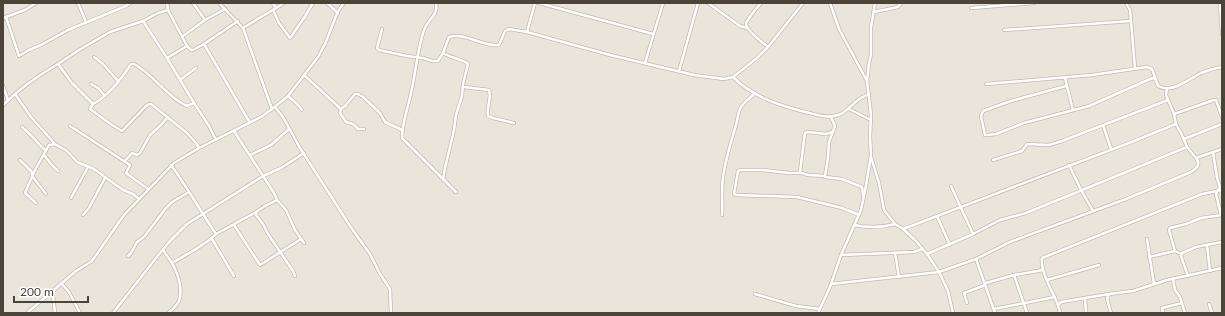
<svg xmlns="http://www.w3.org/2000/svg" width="1225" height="316" font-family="Lato,sans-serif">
  <rect width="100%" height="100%" fill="#f6f3ec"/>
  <rect fill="#eae5da" x="3" y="3" width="1219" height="310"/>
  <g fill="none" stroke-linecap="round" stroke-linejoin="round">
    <defs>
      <g id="minor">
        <polyline points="78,3 86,22"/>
        <polyline points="167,3 168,10 187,46 191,50 193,50 204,44"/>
        <polyline points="193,3 205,20 225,9"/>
        <polyline points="219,3 243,28 272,109"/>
        <polyline points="327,3 338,13"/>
        <path d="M436,3C439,15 427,20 424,30C417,50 416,72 411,93C408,108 402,123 402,138L456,192"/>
        <polyline points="539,3 653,34"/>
        <polyline points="708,3 740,26 747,28"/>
        <path d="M761,3C757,8 747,19 746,24C746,30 763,43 768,47"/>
        <polyline points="830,3 839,29 867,81"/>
        <polyline points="1126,3 1130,10 1135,68"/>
        <polyline points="1220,3 1222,34"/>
        <polyline points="276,8 284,3"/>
        <polyline points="971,8 1034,3"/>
        <polyline points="273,10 279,23 290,38 304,18 313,3"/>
        <polyline points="874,12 898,7 901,3"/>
        <polyline points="6,17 19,56 29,50 41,45 68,30 126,6 130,3"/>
        <polyline points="3,18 25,10 36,3"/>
        <polyline points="143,21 167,58 187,46"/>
        <polyline points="238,21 204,44 250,123"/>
        <polyline points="243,28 276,8 273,3"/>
        <polyline points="382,29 377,48 379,50 407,56 423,58 432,61 438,61 443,53"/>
        <polyline points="1004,30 1131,21"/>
        <polyline points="527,32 535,3"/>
        <polyline points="183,36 205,20"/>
        <polyline points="94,57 103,64 118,81"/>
        <polyline points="167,58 194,103"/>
        <polyline points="645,63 663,3"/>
        <polyline points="58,64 79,50 110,32 143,21 158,13 168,10"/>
        <polyline points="679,71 698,3"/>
        <polyline points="304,75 341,109 340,113 346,122 353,124 358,129 364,129"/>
        <path d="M733,77C753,97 778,105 805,112C816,114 827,119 838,115C847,112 851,105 858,100C861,97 865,96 869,94"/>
        <polyline points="1065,78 1073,110"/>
        <polyline points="180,80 196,68"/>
        <polyline points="91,84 98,88 105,96"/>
        <path d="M986,84L1092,75L1147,67L1152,69L1158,86C1172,94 1189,79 1201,73C1208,70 1215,68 1222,67"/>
        <polyline points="3,86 8,100"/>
        <polyline points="1066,86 1011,101 983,111 981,116 985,135 988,135 996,134 1024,123 1089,106 1150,79 1154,78 1156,80"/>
        <path d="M464,87L489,90C492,99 486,107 488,116L493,118L514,123"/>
        <polyline points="1167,88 1166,95 1174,114 1214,100 1216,100 1222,117"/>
        <polyline points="15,94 31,117 55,144"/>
        <polyline points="288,96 298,105 302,110"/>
        <polyline points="93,104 90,109 112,125 122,131 146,106 149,104 151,104 187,133 196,143 199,148"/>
        <path d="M3,105C19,89 39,75 58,64L72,83L93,104C108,96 122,78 131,64H134C153,74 168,98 187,106L194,103L209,126L216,140"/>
        <polyline points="275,107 283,117 300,148 352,229 370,254 380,274 390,289 391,313"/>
        <polyline points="341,109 345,106 355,94 358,94 363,97 380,113 385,122 402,130"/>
        <polyline points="849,109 871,120"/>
        <polyline points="1174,114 1176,124 1182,135 1187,147 1196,158 1222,149"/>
        <polyline points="831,117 835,126 829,142 828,158 825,176 825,177 842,179 862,187 863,195"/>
        <polyline points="1103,125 1111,149"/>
        <polyline points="70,126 130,165 126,173 148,189"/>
        <path d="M22,127C31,134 37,143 46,151"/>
        <polyline points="1184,139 1222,124"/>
        <polyline points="1213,152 1217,178 1220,187 1216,194 1221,215"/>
        <polyline points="44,155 51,164 58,171"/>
        <polyline points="250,155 271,145 289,129"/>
        <polyline points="871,157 879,183 884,210 895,224 903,229 915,240 927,254 939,272 948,291 953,313"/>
        <polyline points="20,160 32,172 32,176 46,194"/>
        <polyline points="993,160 1022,151 1027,144 1049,145 1062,141 1168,100"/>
        <polyline points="125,161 132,153 137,155 140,153 150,135 160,126 168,117"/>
        <path d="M171,165C187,187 201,212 216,234L256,212"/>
        <polyline points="1069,165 1081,190 1093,211"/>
        <polyline points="800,172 804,140 805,133 808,132 826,134 832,132"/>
        <polyline points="825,176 808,175 802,173 790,173 762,170 741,170 738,171 734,194 737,195 797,197 842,208 859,215"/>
        <path d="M443,180L445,168L454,130L456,115L462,96L463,84L468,64C464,59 450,58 443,53L449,37C465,32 482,47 499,45L505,31L509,29L527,32L610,55L694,75L724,79L733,77L757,58L768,47L803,3"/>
        <polyline points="951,186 973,234"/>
        <polyline points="71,198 88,167"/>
        <polyline points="277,200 286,210 295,230 304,243"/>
        <polyline points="36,203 25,193 35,170 49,145 55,144 67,151 77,162 94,169 123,190 133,194 139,199"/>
        <polyline points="83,215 89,208 105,178"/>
        <path d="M722,215C723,203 721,190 723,178C725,159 732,140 737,121C738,116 738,112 741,107C744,102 750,98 754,94"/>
        <polyline points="937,216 950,245"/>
        <polyline points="234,225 260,265 301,239"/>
        <path d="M854,225C868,228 881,228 895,224"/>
        <polyline points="903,229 1129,143 1176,124"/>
        <polyline points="212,239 234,276"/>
        <polyline points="1147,239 1154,284"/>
        <polyline points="1207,245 1210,271"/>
        <path d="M163,250L172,263C187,254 204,246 216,234"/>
        <polyline points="1175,251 1169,230 1170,228 1186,224 1201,218 1222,215"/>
        <polyline points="895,253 899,277"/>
        <polyline points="927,254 973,234 1000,220 1026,213 1187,147"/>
        <polyline points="841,255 914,252 922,249"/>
        <polyline points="128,256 131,253 137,242 144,237 166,208 172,202 189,192"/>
        <polyline points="1149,257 1175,251 1181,254"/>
        <polyline points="976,259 995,313"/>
        <polyline points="1014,275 1027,313"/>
        <polyline points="295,276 293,271 268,234 263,224 256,215 256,212 265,206 277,200 274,193 263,176 281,168 304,153"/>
        <polyline points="1188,276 1181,256 1182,253 1196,247 1222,242"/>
        <polyline points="1173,279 1175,290 1180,297 1185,313"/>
        <polyline points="1047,280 1099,265"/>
        <polyline points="984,283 986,283 1014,275 1043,270"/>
        <polyline points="62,284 69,292 80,313"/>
        <path d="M831,284L939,272L976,259L1010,242L1126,199L1191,172C1197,168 1201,165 1196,158"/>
        <polyline points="50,294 53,296 55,313"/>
        <polyline points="755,294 796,306 820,309"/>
        <polyline points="1109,294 1107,299 1111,313"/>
        <polyline points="1085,299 1086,313"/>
        <polyline points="967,303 964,293 983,286 985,284"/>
        <polyline points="1209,304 1212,313"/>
        <path d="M1058,305C1053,292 1040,272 1042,258L1202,194L1222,190"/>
        <polyline points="994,309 1055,297"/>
        <polyline points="27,313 76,271 92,261 124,215 174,163 199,148 261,117 272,109 288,96 318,57 325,44 338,11 344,3"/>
        <polyline points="113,313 156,258 170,241 187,224 263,176 234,131"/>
        <path d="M168,313C172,310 177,305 179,301C183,288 178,274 172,263"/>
        <polyline points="818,313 830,287 841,255 861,210 865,191 871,156 870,137 871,115 867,81 869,63 871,54 871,27 875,3"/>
        <polyline points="1060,313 1058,305 1061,302 1109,294 1133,291 1167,280 1222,268"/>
        <polyline points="1163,313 1162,308 1182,303"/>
      </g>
    </defs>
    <use href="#minor" stroke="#c2bbae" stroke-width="4"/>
    <use href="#minor" stroke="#fff" stroke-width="2.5"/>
  </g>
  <rect width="1225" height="316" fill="none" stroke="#4b4439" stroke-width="8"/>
  <path d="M14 296v6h74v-6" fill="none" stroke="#4b4439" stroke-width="2"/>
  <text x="20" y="296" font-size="12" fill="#4b4439" stroke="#ffffff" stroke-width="3" paint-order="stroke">200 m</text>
</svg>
